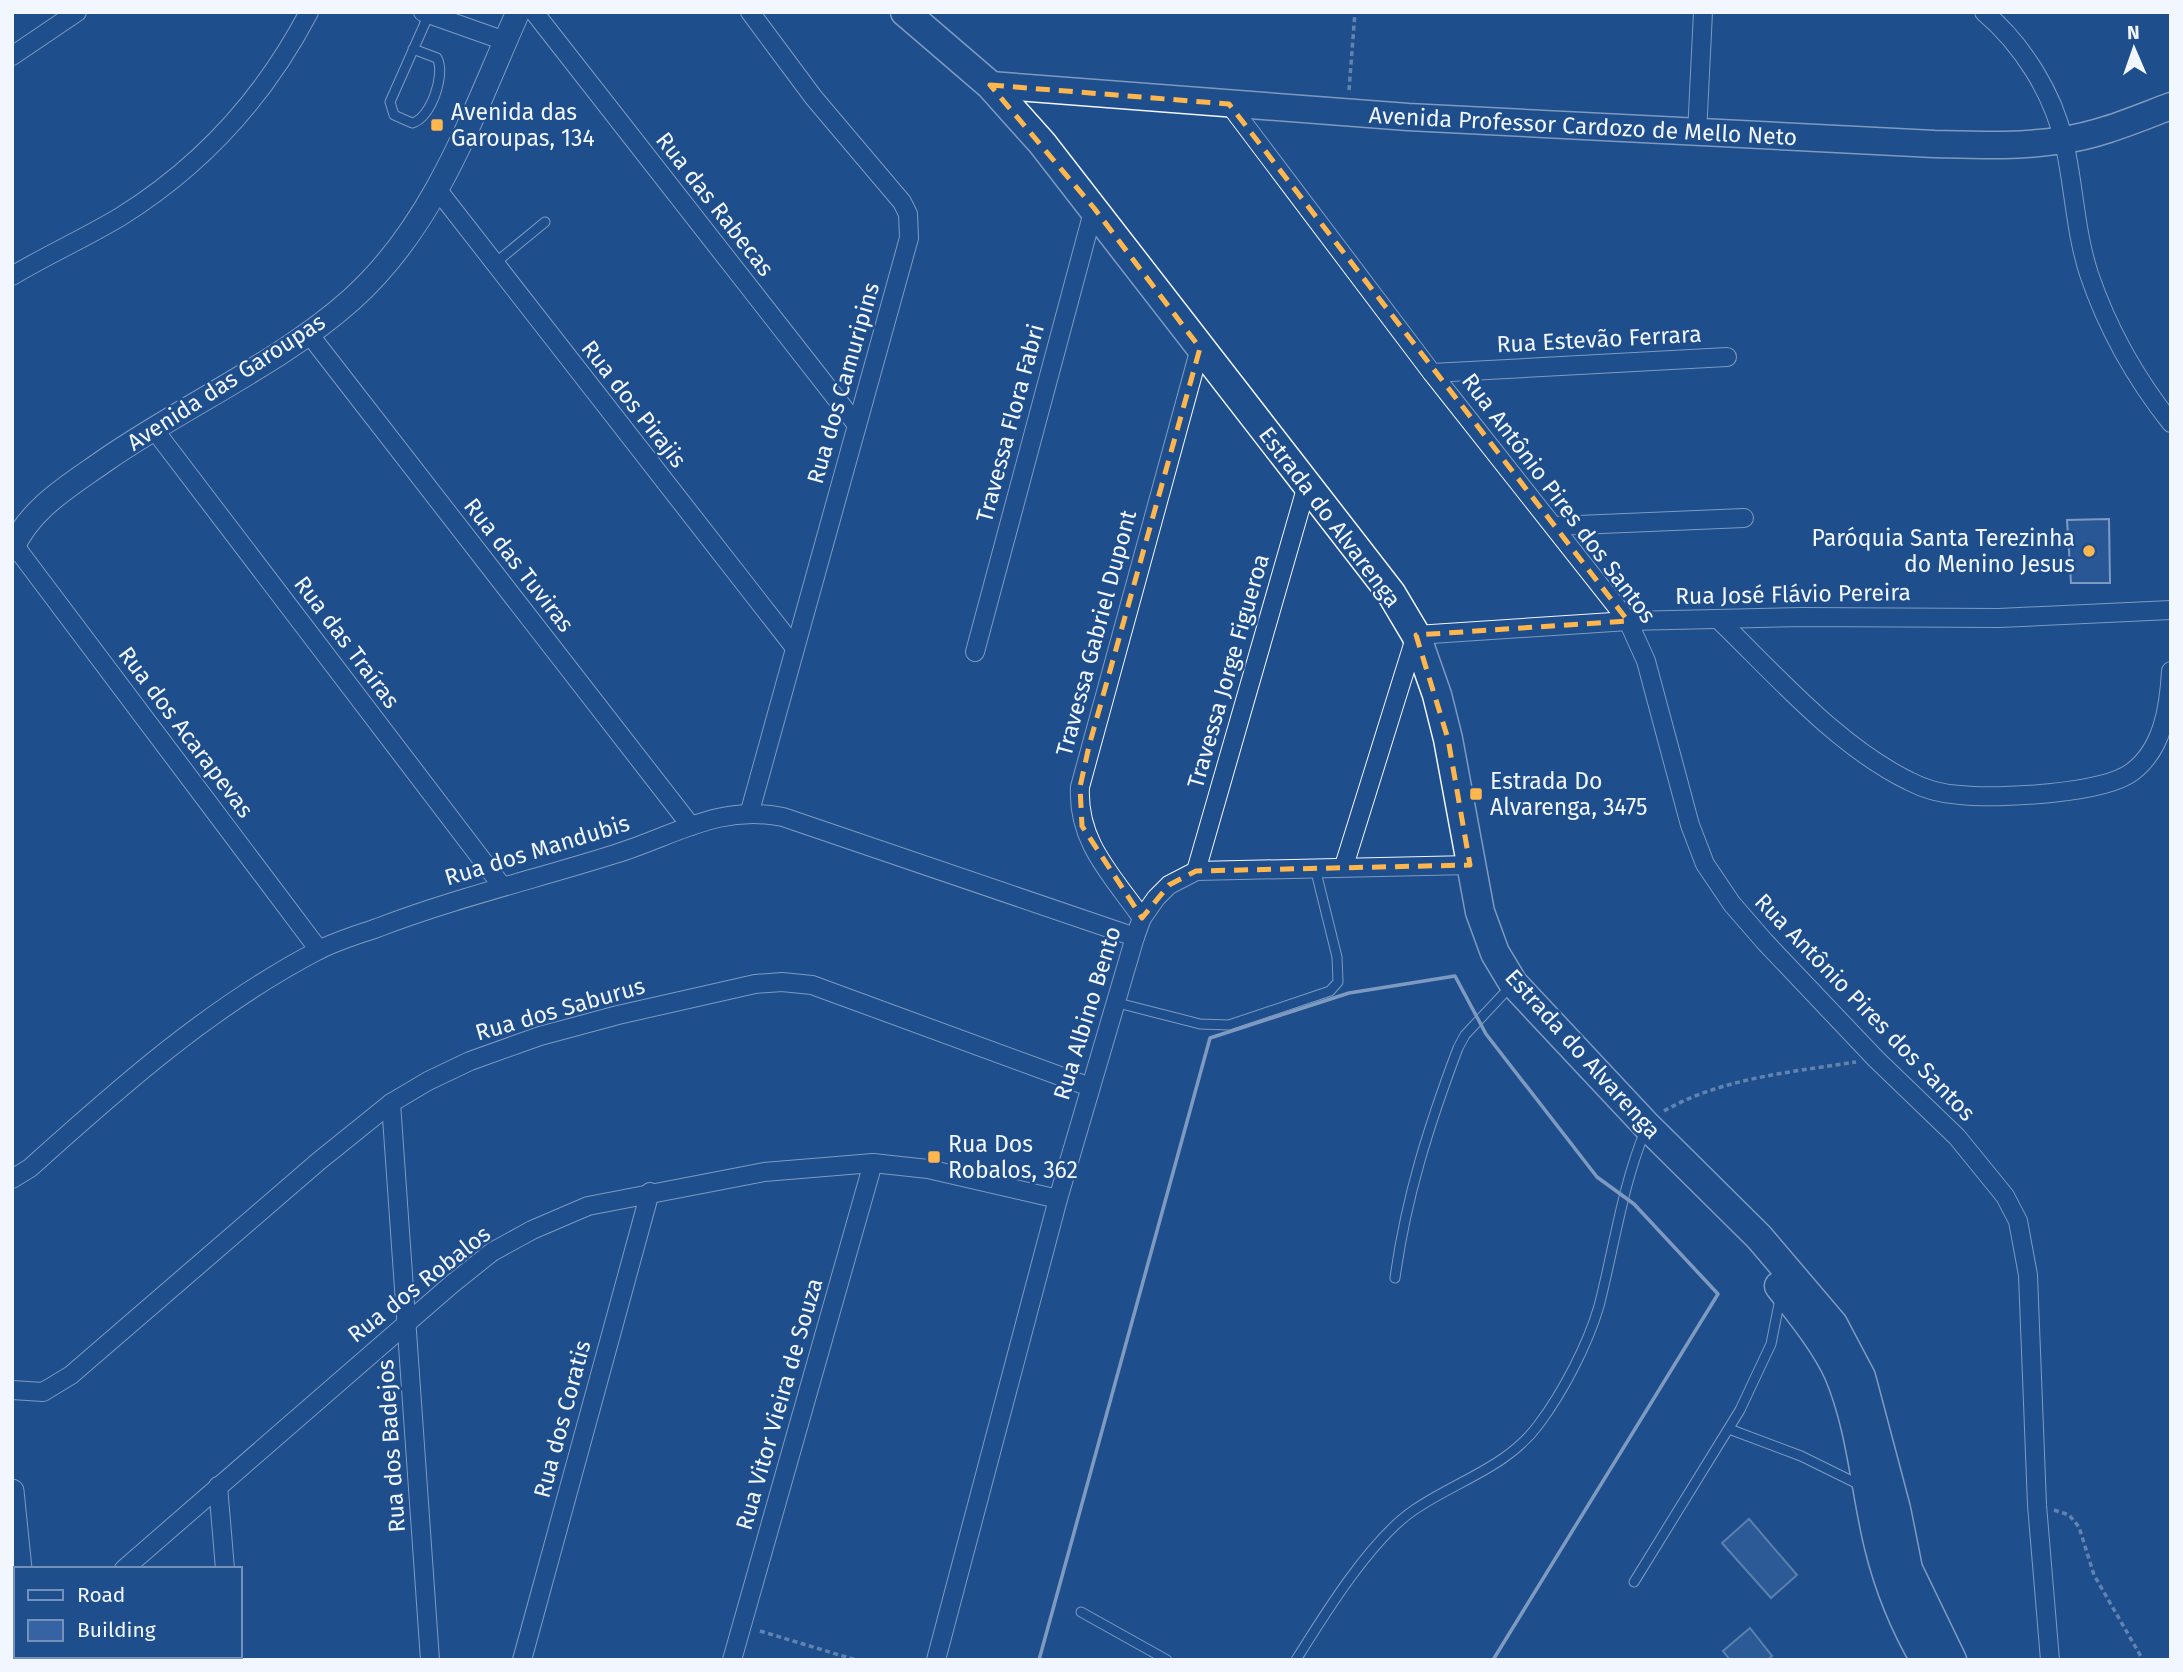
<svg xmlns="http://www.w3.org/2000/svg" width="2183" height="1672" font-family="'Fira Sans',sans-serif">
  <rect width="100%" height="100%" fill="#1f4e8c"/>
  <g fill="#3b69a3" stroke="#a8bbd7" stroke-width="2">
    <polygon points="1749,1519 1797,1575 1771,1598 1722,1543"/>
    <polygon points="1750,1628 1772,1656 1768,1660 1730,1660 1723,1651"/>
  </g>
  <polygon fill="#3563a3" stroke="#f2f6ff" stroke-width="2" points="2109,519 2110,583 2071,583 2067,520"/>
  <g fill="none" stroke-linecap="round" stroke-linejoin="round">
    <defs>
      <g id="service">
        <path d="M413,49L437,58C446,73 431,119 412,123L394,115L390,102L429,14"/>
        <polyline points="494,264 545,222"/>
        <polyline points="1114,1002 1200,1024 1229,1025 1330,991 1338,982 1337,957 1315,868"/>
        <path d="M1395,1278C1406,1197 1429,1125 1458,1048L1465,1035L1510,987"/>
        <polyline points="1729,1429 1801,1456 1862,1486"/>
        <polyline points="1634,1582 1740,1410 1771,1344 1780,1299"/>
        <polyline points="1081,1612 1167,1660"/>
        <path d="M1296,1660C1324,1615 1371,1539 1414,1510C1456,1481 1508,1467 1539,1424C1563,1392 1588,1344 1599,1306C1614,1248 1622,1187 1645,1131"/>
      </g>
      <g id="minor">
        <polyline points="423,12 505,41"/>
        <polyline points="534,12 857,425"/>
        <path d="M1984,12C2022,44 2053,93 2064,142C2074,185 2075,231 2089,274C2107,327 2136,379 2171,423"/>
        <polyline points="12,56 77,12"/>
        <polyline points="1229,104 1432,373 1628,621 1646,661 1690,825 1705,864 1732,904 1765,942 1876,1059 1957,1137 2005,1196 2018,1221 2028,1275 2037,1505 2050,1660"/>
        <polyline points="1697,134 1703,12"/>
        <polyline points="437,189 795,648"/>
        <path d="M12,276C47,255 85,238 120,217C202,166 264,98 309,12"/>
        <polyline points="309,334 691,826"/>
        <polyline points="1432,373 1727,357"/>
        <polyline points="153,428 502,886"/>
        <polyline points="1554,526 1744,518"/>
        <polyline points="12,542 319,950"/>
        <path d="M1718,619C1775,674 1837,746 1909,781C1924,789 1942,794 1960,795C1997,799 2103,794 2132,772C2163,749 2169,707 2171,671"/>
        <polyline points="975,652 1094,208"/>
        <polyline points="750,811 909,238 908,214 902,202 814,98 750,12"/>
        <polyline points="1344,866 1416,635 1628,621 1802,617 1999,618 2171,610"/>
        <polyline points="1196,871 1307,485"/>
        <path d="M1142,918C1112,875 1077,842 1080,787L1200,348"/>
        <polyline points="391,1103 430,1660"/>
        <path d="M12,1179L30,1168C120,1087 210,1007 317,951C336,941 357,935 377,928C455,898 536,879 615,854C674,836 718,804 783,817L1135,937"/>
        <polyline points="12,1390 43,1392 71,1375 319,1161 391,1103 428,1081 470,1061 540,1036 618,1015 755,984 782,982 812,985 1090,1087"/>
        <polyline points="218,1486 225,1569"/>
        <polyline points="124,1569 452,1284 492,1252 532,1230 588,1206 764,1172 873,1163 928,1169 1058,1199"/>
        <polyline points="231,1656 232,1660"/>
        <polyline points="522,1660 650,1192"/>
        <polyline points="732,1660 873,1163"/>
        <polyline points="936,1660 1058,1199 1135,937 1142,918 1156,898 1169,885 1196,871 1470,865"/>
      </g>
      <g id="tertiary">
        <path d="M12,550C29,508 72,484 107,459C184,406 283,361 351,300C436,224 473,113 518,12"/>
        <polyline points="12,1491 20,1569"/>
        <polyline points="27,1656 27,1660"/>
      </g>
      <path id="secondary" d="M990,85L1408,117L1934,144C1976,145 2021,147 2063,140C2100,135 2136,119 2171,106"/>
      <g id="primary">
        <polyline points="905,12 990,85 1042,143 1391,593 1416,635 1437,695 1448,739 1480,912 1495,953 1513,983 1647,1126 1759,1237 1833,1324 1861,1377 1896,1509 1908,1569 1952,1660"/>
        <path d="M1779,1286C1800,1313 1825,1343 1839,1374C1862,1429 1865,1489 1879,1546C1889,1587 1904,1624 1925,1660"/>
      </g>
    </defs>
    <use href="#service" stroke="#f2f6ff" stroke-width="11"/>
    <use href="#minor" stroke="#f2f6ff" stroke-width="20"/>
    <use href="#tertiary" stroke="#f2f6ff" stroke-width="25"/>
    <use href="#secondary" stroke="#f2f6ff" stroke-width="29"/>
    <use href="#primary" stroke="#f2f6ff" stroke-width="31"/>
    <g stroke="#b3c4dc" stroke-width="3.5" stroke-dasharray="5 3.5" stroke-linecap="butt">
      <polyline points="1349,90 1355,12"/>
      <path d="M1664,1111C1721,1078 1792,1072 1856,1062"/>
      <polyline points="2054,1510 2069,1515 2079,1527 2094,1575 2143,1660"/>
      <polyline points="760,1631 856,1660"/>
    </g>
    <use href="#service" stroke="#1f4e8c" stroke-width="9"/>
    <use href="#minor" stroke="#1f4e8c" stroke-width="18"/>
    <use href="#tertiary" stroke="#1f4e8c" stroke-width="23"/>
    <use href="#secondary" stroke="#1f4e8c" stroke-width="26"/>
    <use href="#primary" stroke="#1f4e8c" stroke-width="28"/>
    <polyline stroke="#f2f6ff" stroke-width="3.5" points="1039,1660 1210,1038 1349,993 1455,976 1486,1034 1597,1177 1634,1204 1718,1294 1493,1660"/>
  </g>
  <path d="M0 0H2183V1672H0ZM990,85L1229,104L1628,621L1416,635L1448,739L1470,865L1196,871L1169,885L1142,918L1082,826L1080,787L1089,746L1200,348L1094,208Z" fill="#1f4e8c" fill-opacity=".55" fill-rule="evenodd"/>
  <path fill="none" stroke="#ffb74d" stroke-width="5" stroke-dasharray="14 9" stroke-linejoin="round" d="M990,85L1229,104L1628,621L1416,635L1448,739L1470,865L1196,871L1169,885L1142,918L1082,826L1080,787L1089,746L1200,348L1094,208Z"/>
  <g fill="#ffb74d" stroke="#1f4e8c" stroke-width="2.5">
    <rect x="430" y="118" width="14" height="14" rx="3.5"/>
    <circle cx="2089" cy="551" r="7"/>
    <rect x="1469" y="787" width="14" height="14" rx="3.5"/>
    <rect x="927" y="1150" width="14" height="14" rx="3.5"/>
  </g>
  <g text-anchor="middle" stroke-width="5" stroke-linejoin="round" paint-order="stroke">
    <g font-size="23" fill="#f2f6ff" stroke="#1f4e8c" text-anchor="start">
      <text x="451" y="120">Avenida das<tspan x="451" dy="26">Garoupas, 134</tspan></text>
      <text x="2075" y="546" text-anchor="end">Paróquia Santa Terezinha<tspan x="2075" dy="26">do Menino Jesus</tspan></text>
      <text x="1490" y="789">Estrada Do<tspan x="1490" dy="26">Alvarenga, 3475</tspan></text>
      <text x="948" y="1152">Rua Dos<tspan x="948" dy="26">Robalos, 362</tspan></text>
    </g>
    <g font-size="23" fill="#f2f6ff" stroke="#1f4e8c">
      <text transform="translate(1583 126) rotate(3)" y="8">Avenida Professor Cardozo de Mello Neto</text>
      <text transform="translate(715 204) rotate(52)" y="8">Rua das Rabecas</text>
      <text transform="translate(1599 339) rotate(-3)" y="8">Rua Estevão Ferrara</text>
      <text transform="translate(226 382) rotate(-33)" y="8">Avenida das Garoupas</text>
      <text transform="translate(843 383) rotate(-74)" y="8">Rua dos Camuripins</text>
      <text transform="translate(634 404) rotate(52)" y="8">Rua dos Pirajis</text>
      <text transform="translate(1010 423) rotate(-75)" y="8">Travessa Flora Fabri</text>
      <text transform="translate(1559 498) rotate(53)" y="8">Rua Antônio Pires dos Santos</text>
      <text transform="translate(1330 517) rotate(53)" y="8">Estrada do Alvarenga</text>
      <text transform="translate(519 565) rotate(52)" y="8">Rua das Tuviras</text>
      <text transform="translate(1793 594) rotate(-1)" y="8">Rua José Flávio Pereira</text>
      <text transform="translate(1096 633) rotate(-75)" y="8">Travessa Gabriel Dupont</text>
      <text transform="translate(347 642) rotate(53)" y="8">Rua das Traíras</text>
      <text transform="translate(1228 671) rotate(-74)" y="8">Travessa Jorge Figueroa</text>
      <text transform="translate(186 732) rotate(53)" y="8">Rua dos Acarapevas</text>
      <text transform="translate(537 850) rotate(-17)" y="8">Rua dos Mandubis</text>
      <text transform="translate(1865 1007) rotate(46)" y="8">Rua Antônio Pires dos Santos</text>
      <text transform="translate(560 1009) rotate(-16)" y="8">Rua dos Saburus</text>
      <text transform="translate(1087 1013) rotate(-73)" y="8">Rua Albino Bento</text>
      <text transform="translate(1583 1054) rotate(48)" y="8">Estrada do Alvarenga</text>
      <text transform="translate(419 1284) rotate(-38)" y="8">Rua dos Robalos</text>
      <text transform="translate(779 1404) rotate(-74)" y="8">Rua Vitor Vieira de Souza</text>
      <text transform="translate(562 1419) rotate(-75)" y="8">Rua dos Coratis</text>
      <text transform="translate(391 1446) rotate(-94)" y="8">Rua dos Badejos</text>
    </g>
  </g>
  <rect width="2183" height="1672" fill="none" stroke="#f2f6ff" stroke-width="28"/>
  <rect x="14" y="1567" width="228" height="91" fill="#1f4e8c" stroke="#7391ba" stroke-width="2"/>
  <rect x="28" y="1590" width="35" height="10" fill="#1f4e8c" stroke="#7391ba" stroke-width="2"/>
  <text x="77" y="1602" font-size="21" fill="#f2f6ff">Road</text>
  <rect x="28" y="1620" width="35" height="21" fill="#3563a3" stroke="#7391ba" stroke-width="2"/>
  <text x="77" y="1637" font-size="21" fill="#f2f6ff">Building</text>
  <g transform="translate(2134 49) rotate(358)" stroke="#1f4e8c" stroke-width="5" paint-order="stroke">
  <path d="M0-5L12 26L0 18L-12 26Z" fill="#f2f6ff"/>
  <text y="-10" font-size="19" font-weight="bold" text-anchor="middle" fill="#f2f6ff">N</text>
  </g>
</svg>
